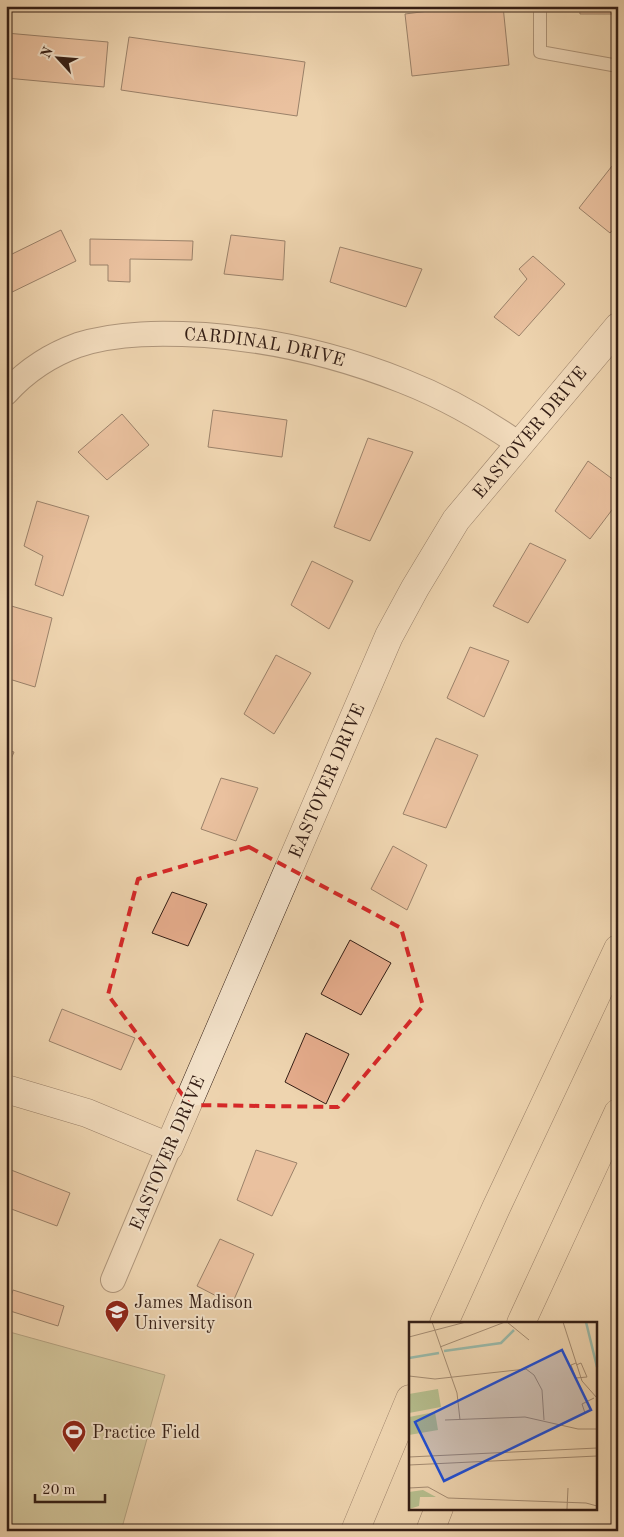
<svg xmlns="http://www.w3.org/2000/svg" width="624" height="1537" font-family="'Old Standard TT',serif">
  <rect width="100%" height="100%" fill="#eed4af"/>
  <filter id="stains"><feTurbulence type="fractalNoise" baseFrequency=".004" numOctaves="4"/><feColorMatrix values="0 0 0 0 .2 0 0 0 0 .09 0 0 0 0 .02 0 0 0 .5 -.17"/></filter>
  <radialGradient id="worn" r=".72"><stop offset=".6" stop-color="#630" stop-opacity="0"/><stop offset="1" stop-color="#630" stop-opacity=".3"/></radialGradient>
  <polygon fill="#b5bd8d" stroke="#746e51" points="6,1331 165,1375 121,1531 6,1531"/>
  <g fill="#e5ac8c" stroke="#341e15">
    <polygon points="468,6 503,6 509,65 412,76 405,14"/>
    <polygon points="579,6 618,6 618,14 580,14"/>
    <polygon points="6,33 108,42 104,87 6,78"/>
    <polygon points="129,37 305,62 297,116 121,90"/>
    <polygon points="612,166 618,170 618,224 610,233 579,208"/>
    <polygon points="61,230 76,261 6,295 6,257"/>
    <polygon points="231,235 285,241 283,280 224,274"/>
    <polygon points="90,239 193,241 192,260 130,259 130,282 108,281 108,265 90,265"/>
    <polygon points="340,247 422,269 406,307 330,282"/>
    <polygon points="533,256 565,284 519,336 494,317 527,279 519,269"/>
    <polygon points="213,410 287,420 282,457 208,447"/>
    <polygon points="122,414 149,445 107,480 78,452"/>
    <polygon points="368,438 413,452 370,541 334,527"/>
    <polygon points="588,461 618,483 618,502 590,539 555,511"/>
    <polygon points="37,501 89,516 63,596 35,585 43,556 24,546"/>
    <polygon points="530,543 566,560 528,623 493,606"/>
    <polygon points="312,561 353,581 329,629 291,605"/>
    <polygon points="8,605 52,618 35,687 6,678 6,610"/>
    <polygon points="470,647 509,661 484,717 447,698"/>
    <polygon points="276,655 311,673 274,734 244,714"/>
    <polygon points="436,738 478,755 446,828 403,814"/>
    <polygon points="6,750 14,752 6,771"/>
    <polygon points="221,778 258,788 236,841 201,829"/>
    <polygon points="393,846 427,865 407,910 371,889"/>
    <polygon points="172,892 207,904 188,946 152,933"/>
    <polygon points="350,940 391,963 361,1015 321,994"/>
    <polygon points="62,1009 135,1038 121,1070 49,1041"/>
    <polygon points="306,1033 349,1054 326,1104 285,1082"/>
    <polygon points="256,1150 297,1163 272,1216 237,1200"/>
    <polygon points="6,1168 70,1193 57,1226 6,1207"/>
    <polygon points="220,1239 254,1254 232,1304 197,1286"/>
    <polygon points="13,1290 64,1306 58,1326 7,1310"/>
  </g>
  <g fill="none" stroke-linecap="round" stroke-linejoin="round">
    <defs>
      <polyline id="lane" points="540,6 540,52 618,66"/>
      <g id="street">
        <path id="s1" d="M6,393C25,372 50,355 78,345C119,332 163,333 205,335C273,340 340,356 403,381C444,397 483,419 519,444"/>
        <polyline points="113,1280 169,1147"/>
      </g>
      <g id="secondary">
        <path id="s2" d="M6,1089L87,1113L169,1147L389,636L415,588L456,520L618,327"/>
      </g>
      <g id="highway">
        <polyline points="444,1323 496,1208 618,949"/>
        <polyline points="521,1323 618,1113"/>
        <polyline points="355,1531 410,1399"/>
        <polyline points="430,1531 439,1508"/>
      </g>
    </defs>
    <use href="#lane" stroke="#624c3c" stroke-width="14"/>
    <use href="#street" stroke="#624c3c" stroke-width="26"/>
    <use href="#secondary" stroke="#341e15" stroke-width="29"/>
    <use href="#highway" stroke="#341e15" stroke-width="29"/>
    <use href="#lane" stroke="#f4e3cb" stroke-width="12"/>
    <use href="#street" stroke="#f4e3cb" stroke-width="24"/>
    <use href="#secondary" stroke="#f4e3cb" stroke-width="28"/>
    <use href="#highway" stroke="#eed4af" stroke-width="28"/>
  </g>
  <path d="M0 0H624V1537H0ZM249,847L401,928L423,1006L338,1107L190,1105L108,995L138,879Z" fill="#eed4af" fill-opacity=".55" fill-rule="evenodd"/>
  <path fill="none" stroke="#d62828" stroke-width="4" stroke-dasharray="10 6" stroke-linejoin="round" d="M249,847L401,928L423,1006L338,1107L190,1105L108,995L138,879Z"/>
  <defs>
    <symbol id="university-pin" viewBox="-11 -11 22 30"><path d="M0 17L-7.5 6A9.5 9.5 0 1 1 7.5 6Z" fill="#8f2418" stroke="#f4e3cb"/><path d="M0-5L7-2L0 1L-7-2ZM-4 1L0 2.5L4 1V4Q0 6-4 4Z" fill="#fff"/></symbol>
    <symbol id="stadium-pin" viewBox="-11 -11 22 30"><path d="M0 17L-7.5 6A9.5 9.5 0 1 1 7.5 6Z" fill="#8f2418" stroke="#f4e3cb"/><path d="M0-5a6.5 5 0 1 0 0 10a6.5 5 0 1 0 0-10ZM-3.5-1.8h7v3.6h-7Z" fill="#fff"/></symbol>
  </defs>
  <g fill-rule="evenodd">
    <use href="#university-pin" x="103" y="1298" width="28" height="38"/>
    <use href="#stadium-pin" x="60" y="1418" width="28" height="38"/>
  </g>
  <g text-anchor="middle" stroke-width="4" stroke-linejoin="round" paint-order="stroke">
    <g font-size="18" fill="#341e15" stroke="#f4e3cb">
      <text dy="6" stroke="none"><textPath href="#s1" startOffset="276">CARDINAL DRIVE</textPath></text>
      <text dy="6" stroke="none"><textPath href="#s2" startOffset="978">EASTOVER DRIVE</textPath></text>
      <text dy="6" stroke="none"><textPath href="#s2" startOffset="572">EASTOVER DRIVE</textPath></text>
      <text transform="translate(167 1153) rotate(-67)" y="6">EASTOVER DRIVE</text>
    </g>
    <g font-size="18" fill="#341e15" stroke="#f4e3cb" text-anchor="start">
      <text x="134" y="1308">James Madison<tspan x="134" dy="21">University</tspan></text>
      <text x="92" y="1438">Practice Field</text>
    </g>
  </g>
  <g transform="translate(409 1322)">
    <rect width="188" height="188" fill="#eed4af"/>
    <path d="M29,67L32,85L0,91V72ZM26,90L29,108L0,113V95ZM14,168L27,175H11L10,184L0,187V170Z" fill="#b5bd8d"/>
    <path fill="none" stroke="#99b8a8" stroke-width="2.5" d="M177,0L188,45M35,29L92,21L105,8M0,36L30,31"/>
    <path fill="none" stroke="#a48b71" stroke-width="1" d="M23,0L48,71L51,98M98,0L120,18M154,0L173,59L188,76M0,15L57,0M31,25L96,0M167,41L162,43L167,56L178,55L172,41L167,43M0,54L26,57L117,47L125,53L133,68L135,98M176,91L173,82L185,76M36,98L116,95L169,107H188M0,135L188,126M0,143L188,134M0,166L19,165L39,176L177,181L188,184M158,187L159,166"/>
    <path fill="#1d4ed8" fill-opacity="0.15" stroke="#1d4ed8" stroke-width="2.5" d="M153,28L182,88L35,159L6,100Z"/>
    <rect width="188" height="188" fill="none" stroke="#341e15" stroke-width="2.5"/>
  </g>
  <rect width="624" height="1537" fill="none" stroke="#eed4af" stroke-width="25"/>
  <rect x="8" y="8" width="609" height="1522" fill="none" stroke="#341e15" stroke-width="2.5"/>
  <rect x="12" y="12" width="599" height="1512" fill="none" stroke="#341e15"/>
  <g transform="translate(58 58) rotate(296)" stroke="#f4e3cb" stroke-width="4" paint-order="stroke">
  <path d="M0-4L9 19L0 12L-9 19Z" fill="#341e15"/>
  <text y="-8" font-size="14" font-weight="bold" text-anchor="middle" fill="#341e15">N</text>
  </g>
  <path d="M35 1494v8h70v-8" fill="none" stroke="#341e15" stroke-width="2.5"/>
  <text x="42" y="1494" font-size="15" fill="#341e15" stroke="#f4e3cb" stroke-width="4" paint-order="stroke">20 m</text>
  <rect width="100%" height="100%" filter="url(#stains)"/>
  <rect width="100%" height="100%" fill="url(#worn)"/>
</svg>
